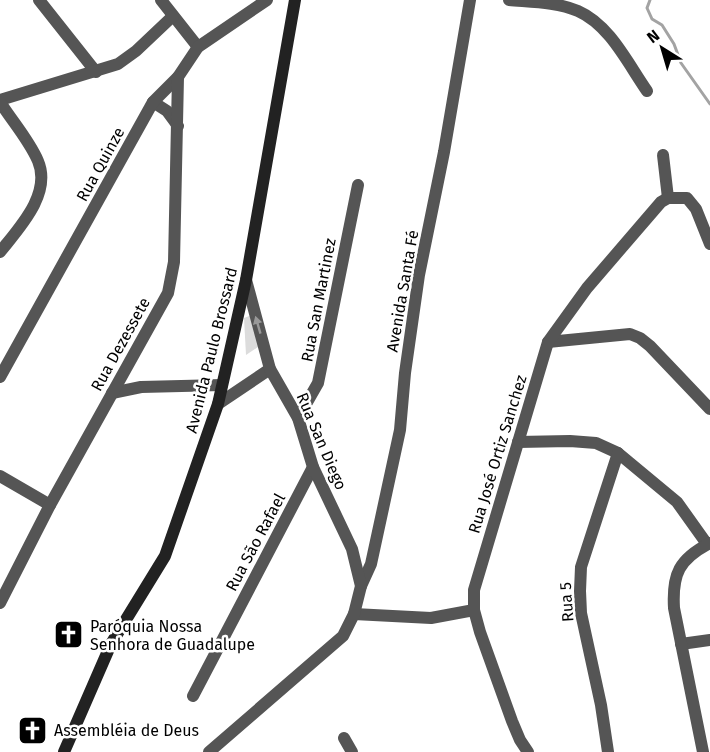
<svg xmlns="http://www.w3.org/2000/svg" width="710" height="752" font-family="'Fira Sans',sans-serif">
  <rect width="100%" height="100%" fill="#fff"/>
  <polygon fill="#dcdcdc" points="252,315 261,345 246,355 244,318"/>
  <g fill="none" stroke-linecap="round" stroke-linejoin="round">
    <polyline stroke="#a3a3a3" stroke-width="3" points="650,0 647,8 652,19 662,25 674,44 681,63 710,104"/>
    <g stroke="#555" stroke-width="12">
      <polyline points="39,0 96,72"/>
      <polyline points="161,0 198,47"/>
      <path d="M509,0C531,2 557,2 578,11C610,25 628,64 647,91"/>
      <polyline points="0,100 118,64 136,51 173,16"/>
      <path d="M0,102C12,121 29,140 38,161C52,194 19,228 0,252"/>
      <polyline points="153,102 167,111 178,126"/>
      <polyline points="663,155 668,198"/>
      <polyline points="548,342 630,334 640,338 650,346 710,409"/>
      <polyline points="0,377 153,102 178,77 198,47 267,0"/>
      <polyline points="112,393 141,387 222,385"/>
      <polyline points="218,404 270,369"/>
      <polyline points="298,418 318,383 358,185"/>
      <polyline points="518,442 570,441 596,443 618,453 677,502 707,544"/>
      <polyline points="0,476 50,505"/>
      <polyline points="361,586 371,564 400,430 405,373 419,275 444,152 470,0"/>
      <polyline points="0,603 50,505 168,293 174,262 178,77"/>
      <polyline points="354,614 431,618 474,610"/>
      <polyline points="681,644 710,640"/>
      <polyline points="193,696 313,467"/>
      <polyline points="344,738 352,752"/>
      <polyline points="209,752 343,636 354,614 361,586 352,549 313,467 298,418 270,369 246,280"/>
      <polyline points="528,752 520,740 512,721 480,632 474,610 474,590 548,342 587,288 661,202 668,198 687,198 696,209 710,244"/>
      <polyline points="608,752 601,705 581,613 580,591 581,567 618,453"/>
      <path d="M703,752L674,608C672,574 679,559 710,543"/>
    </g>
    <polyline stroke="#222" stroke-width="12" points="64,752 111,644 165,556 218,404 246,280 295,0"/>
  </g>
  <defs><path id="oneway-solid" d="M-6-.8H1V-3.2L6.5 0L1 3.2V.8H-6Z" transform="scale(1.5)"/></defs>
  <use fill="#999" href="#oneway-solid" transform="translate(258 325) rotate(-106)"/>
  <defs>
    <symbol id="church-square" viewBox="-11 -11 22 22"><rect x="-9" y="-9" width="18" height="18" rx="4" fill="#000" stroke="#fff"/><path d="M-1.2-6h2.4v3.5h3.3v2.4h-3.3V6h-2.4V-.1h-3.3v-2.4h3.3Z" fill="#fff"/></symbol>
  </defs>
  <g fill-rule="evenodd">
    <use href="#church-square" x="52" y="618" width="33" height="33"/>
    <use href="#church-square" x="16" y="714" width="33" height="33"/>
  </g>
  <g text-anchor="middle" stroke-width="5" stroke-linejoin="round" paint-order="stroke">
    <g font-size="16" fill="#000" stroke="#fff">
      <text transform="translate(100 164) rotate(-61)" y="6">Rua Quinze</text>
      <text transform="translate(402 291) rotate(-80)" y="6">Avenida Santa Fé</text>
      <text transform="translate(318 300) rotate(-79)" y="6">Rua San Martinez</text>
      <text transform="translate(120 344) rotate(-61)" y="6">Rua Dezessete</text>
      <text transform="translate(211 350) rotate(-76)" y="6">Avenida Paulo Brossard</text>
      <text transform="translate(322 441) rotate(67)" y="6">Rua San Diego</text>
      <text transform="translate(497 454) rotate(-73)" y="6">Rua José Ortiz Sanchez</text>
      <text transform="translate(255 542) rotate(-62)" y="6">Rua São Rafael</text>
      <text transform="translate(566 602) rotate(-94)" y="6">Rua 5</text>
    </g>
    <g font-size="16" fill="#000" stroke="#fff" text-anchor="start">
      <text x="90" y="632">Paróquia Nossa<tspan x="90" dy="18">Senhora de Guadalupe</tspan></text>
      <text x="54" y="736">Assembléia de Deus</text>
    </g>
  </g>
  <g transform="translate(662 48) rotate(323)" stroke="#ffffff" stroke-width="4.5" paint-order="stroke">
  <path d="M0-4.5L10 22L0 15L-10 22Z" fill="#000000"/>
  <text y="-9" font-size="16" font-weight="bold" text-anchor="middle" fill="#000000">N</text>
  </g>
</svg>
